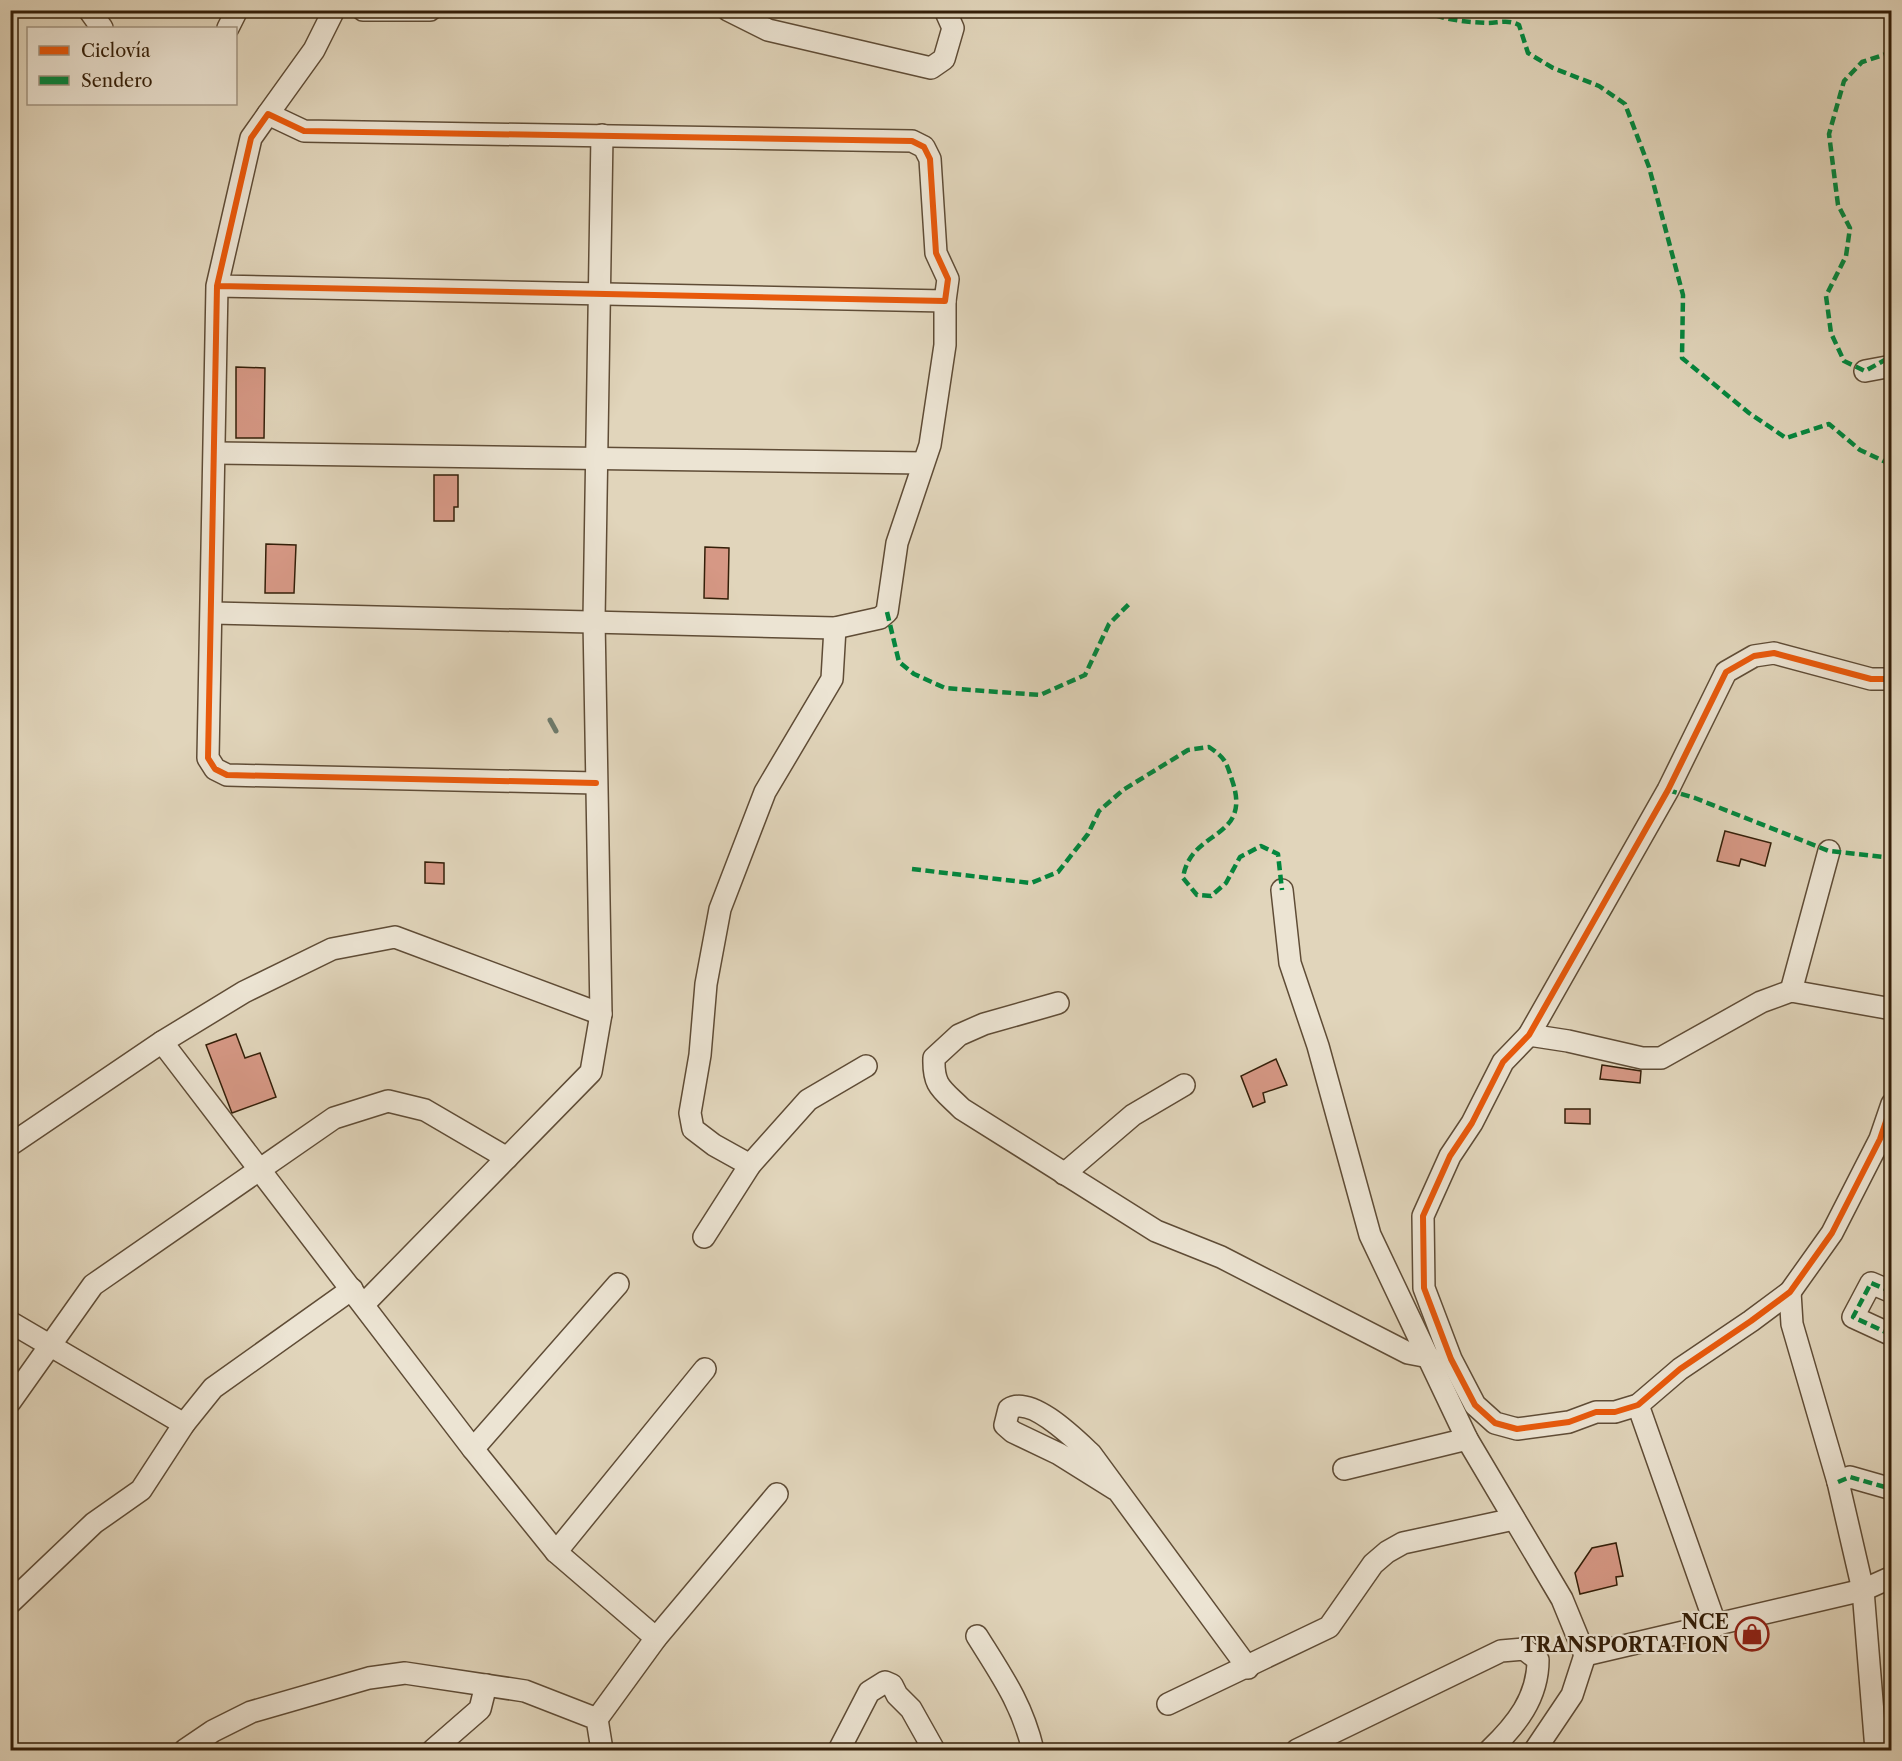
<svg xmlns="http://www.w3.org/2000/svg" width="1902" height="1761" font-family="'Libre Caslon Text',serif">
  <rect width="100%" height="100%" fill="#e1d5bb"/>
  <filter id="stains"><feTurbulence type="fractalNoise" baseFrequency=".00333" numOctaves="4"/><feColorMatrix values="0 0 0 0 .2 0 0 0 0 .09 0 0 0 0 .02 0 0 0 .5 -.17"/></filter>
  <radialGradient id="worn" r=".72"><stop offset=".6" stop-color="#630" stop-opacity="0"/><stop offset="1" stop-color="#630" stop-opacity=".3"/></radialGradient>
  <g fill="none" stroke-linecap="round" stroke-linejoin="round">
    <polyline stroke="#6e7b6c" stroke-width="5" points="550,720 556,731"/>
  </g>
  <g fill="#d69885" stroke="#341f09" stroke-width="1.5">
    <polygon points="236,367 265,368 264,438 236,438"/>
    <polygon points="434,475 458,475 458,507 454,507 454,521 434,521"/>
    <polygon points="266,544 296,545 294,593 265,593"/>
    <polygon points="705,547 729,548 728,599 704,598"/>
    <polygon points="1725,831 1771,843 1765,866 1741,859 1739,866 1717,861"/>
    <polygon points="425,862 444,863 444,884 425,883"/>
    <polygon points="236,1034 245,1058 260,1053 276,1097 232,1113 206,1045"/>
    <polygon points="1276,1059 1287,1085 1263,1093 1265,1102 1253,1107 1241,1076"/>
    <polygon points="1602,1065 1641,1071 1640,1083 1600,1079"/>
    <polygon points="1565,1109 1590,1109 1590,1124 1565,1123"/>
    <polygon points="1616,1543 1623,1576 1616,1577 1617,1585 1580,1594 1575,1573 1592,1548"/>
  </g>
  <g fill="none" stroke-linecap="round" stroke-linejoin="round">
    <defs>
      <g id="minor">
        <polyline points="89,10 102,28"/>
        <polyline points="363,10 430,10"/>
        <polyline points="728,10 768,30 931,68 944,59 953,28 945,10"/>
        <polyline points="228,28 237,10"/>
        <polyline points="268,114 314,50 334,10"/>
        <polyline points="217,286 945,301 948,279 936,253 930,159 924,147 912,141 304,131 268,114 251,138 217,286 208,758 215,769 227,775 596,783"/>
        <polyline points="1865,371 1892,366"/>
        <polyline points="215,453 923,463"/>
        <polyline points="213,613 835,628 880,618 887,612 897,543 930,445 945,345 945,301"/>
        <polyline points="1892,679 1871,679 1774,653 1754,656 1726,672 1668,790 1529,1035 1503,1062 1472,1123 1450,1156 1423,1216 1424,1288 1451,1359 1475,1405 1495,1423 1517,1429 1569,1422 1596,1412 1615,1412 1638,1405 1680,1369 1751,1321 1790,1292 1832,1233 1880,1139 1892,1104"/>
        <polyline points="1282,890 1290,963 1318,1046 1370,1235 1467,1439 1562,1599 1585,1655"/>
        <polyline points="1791,991 1829,851"/>
        <path d="M1058,1003L984,1024L959,1035L934,1058C933,1087 942,1089 962,1109L1156,1231L1221,1257L1408,1353L1429,1357"/>
        <polyline points="1529,1035 1568,1041 1642,1058 1661,1058 1761,1002 1791,991 1892,1009"/>
        <polyline points="162,1042 473,1449 556,1552 656,1638"/>
        <polyline points="10,1145 162,1042 244,992 332,949 395,937 601,1014"/>
        <polyline points="750,1165 714,1145 693,1129 690,1113 700,1055 706,984 720,909 765,792 832,679 835,628"/>
        <polyline points="1064,1174 1133,1115 1184,1085"/>
        <polyline points="704,1237 750,1165 808,1100 866,1066"/>
        <polyline points="1790,1292 1792,1324 1838,1482 1863,1590 1876,1750 1892,1748"/>
        <polyline points="1892,1292 1871,1283 1853,1317 1892,1335"/>
        <polyline points="364,1304 591,1072 601,1014 594,620 602,135"/>
        <polyline points="10,1322 184,1424"/>
        <polyline points="10,1402 93,1285 334,1118 388,1101 425,1110 507,1158"/>
        <polyline points="1638,1405 1716,1626"/>
        <polyline points="473,1449 618,1284"/>
        <polyline points="1344,1469 1467,1439"/>
        <polyline points="1838,1482 1850,1477 1892,1489"/>
        <path d="M1115,1489L1059,1454L1013,1432L1005,1425L1009,1409C1031,1395 1075,1439 1091,1454L1248,1668"/>
        <polyline points="556,1552 705,1369"/>
        <polyline points="10,1603 94,1523 141,1490 184,1424 213,1388 352,1289"/>
        <path d="M977,1636C1002,1676 1022,1704 1033,1750"/>
        <polyline points="1585,1655 1863,1590 1892,1577"/>
        <polyline points="1168,1704 1329,1627 1373,1564 1387,1552 1403,1543 1514,1519"/>
        <polyline points="597,1719 656,1638 777,1494"/>
        <polyline points="185,1750 213,1731 251,1712 369,1678 405,1673 525,1691 597,1719 602,1750"/>
        <polyline points="433,1750 480,1709 486,1685"/>
        <polyline points="839,1750 869,1692 885,1682 892,1685 897,1695 911,1709 934,1750"/>
        <path d="M1297,1750L1501,1651L1524,1649L1538,1660C1538,1698 1516,1725 1490,1750"/>
        <polyline points="1535,1750 1572,1695 1585,1655"/>
      </g>
    </defs>
    <use href="#minor" stroke="#5f4c36" stroke-width="24"/>
    <use href="#minor" stroke="#ece4d3" stroke-width="21"/>
    <g stroke="#00873e" stroke-width="4.5" stroke-dasharray="9 4.5" stroke-linecap="butt">
      <path d="M1423,10C1442,20 1466,22 1487,23C1499,23 1508,19 1519,25L1528,53L1553,68L1599,86L1625,104L1649,167L1683,295L1682,358L1749,413L1786,438L1829,424L1860,450L1892,465"/>
      <polyline points="1892,52 1862,62 1844,81 1829,134 1838,205 1850,228 1846,256 1826,296 1831,333 1844,361 1865,371 1892,356"/>
      <polyline points="887,612 899,662 914,674 945,688 1040,695 1085,675 1109,624 1131,602"/>
      <polyline points="1668,790 1695,798 1829,851 1892,858"/>
      <path d="M912,869L1031,883L1058,872L1088,834L1099,811L1123,790L1188,750L1209,747C1225,758 1226,761 1232,780C1253,841 1190,828 1183,878L1197,895L1211,896L1226,883L1240,857L1261,846L1278,854L1282,890"/>
      <polyline points="1892,1292 1871,1283 1853,1317 1892,1335"/>
      <polyline points="1838,1482 1850,1477 1892,1489"/>
    </g>
    <defs>
      <g id="cycleway">
        <polyline points="217,286 945,301 948,279 936,253 930,159 924,147 912,141 304,131 268,114 251,138 217,286 208,758 215,769 227,775 596,783"/>
        <polyline points="1892,679 1871,679 1774,653 1754,656 1726,672 1668,790 1529,1035 1503,1062 1472,1123 1450,1156 1423,1216 1424,1288 1451,1359 1475,1405 1495,1423 1517,1429 1569,1422 1596,1412 1615,1412 1638,1405 1680,1369 1751,1321 1790,1292 1832,1233 1880,1139 1892,1104"/>
      </g>
    </defs>
    <use href="#cycleway" stroke="#ece4d3" stroke-width="10"/>
    <use href="#cycleway" stroke="#e8590c" stroke-width="6"/>
  </g>
  <defs>
    <symbol id="shop-ring" viewBox="-11 -11 22 22"><circle r="9.5" fill="#ece4d3" stroke="#8f2418" stroke-width="1.5"/><path d="M-5-2.5h2.3a2.7 3.5 0 0 1 5.4 0H5L5.5 6h-11ZM-1.5-2.5h3a1.5 2.3 0 0 0-3 0Z" fill="#8f2418"/></symbol>
  </defs>
  <g fill-rule="evenodd">
    <use href="#shop-ring" x="1733" y="1615" width="38" height="38"/>
  </g>
  <g text-anchor="middle" stroke-width="4.5" stroke-linejoin="round" paint-order="stroke">
    <g font-size="20" font-weight="bold" fill="#341f09" stroke="#ece4d3" text-anchor="end">
      <text x="1729" y="1629">NCE<tspan x="1729" dy="23">TRANSPORTATION</tspan></text>
    </g>
  </g>
  <rect width="1902" height="1761" fill="none" stroke="#e1d5bb" stroke-width="36"/>
  <rect x="12" y="12" width="1878" height="1737" fill="none" stroke="#341f09" stroke-width="3"/>
  <rect x="18" y="18" width="1866" height="1725" fill="none" stroke="#341f09" stroke-width="1.5"/>
  <rect x="27" y="27" width="210" height="78" fill="#ece4d3" stroke="#a29582" stroke-width="1.5"/>
  <rect x="39" y="46" width="30" height="9" fill="#e8590c" stroke="#a29582" stroke-width="1.5"/>
  <text x="81" y="57" font-size="18" fill="#341f09">Ciclovía</text>
  <rect x="39" y="76" width="30" height="9" fill="#00873e" stroke="#a29582" stroke-width="1.5"/>
  <text x="81" y="87" font-size="18" fill="#341f09">Sendero</text>
  <rect width="100%" height="100%" filter="url(#stains)"/>
  <rect width="100%" height="100%" fill="url(#worn)"/>
</svg>
